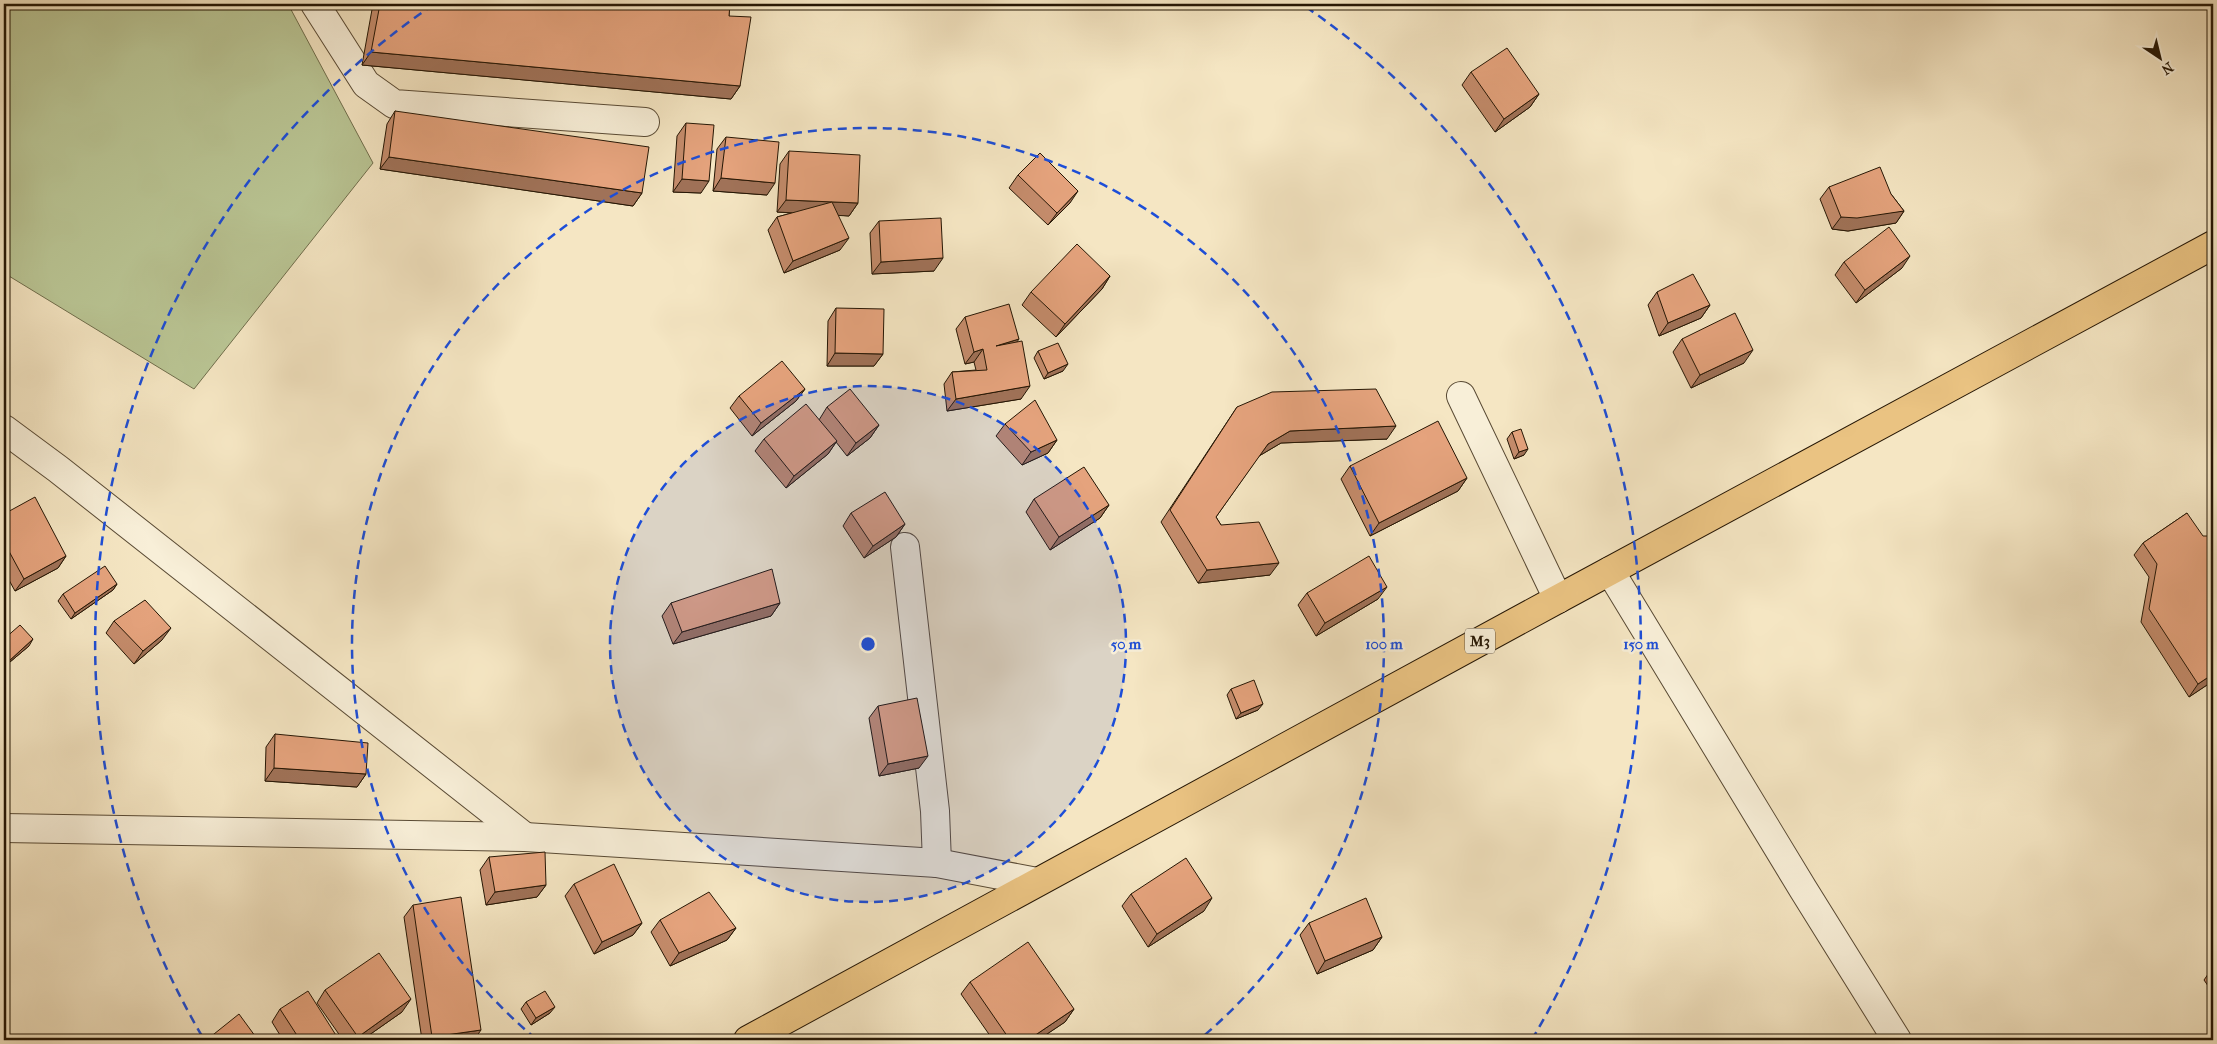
<svg xmlns="http://www.w3.org/2000/svg" width="2217" height="1044" font-family="'IM FELL French Canon',serif">
  <rect width="100%" height="100%" fill="#f5e6c3"/>
  <filter id="stains"><feTurbulence type="fractalNoise" baseFrequency=".004" numOctaves="4"/><feColorMatrix values="0 0 0 0 .2 0 0 0 0 .09 0 0 0 0 .02 0 0 0 .5 -.17"/></filter>
  <radialGradient id="worn" r=".72"><stop offset=".6" stop-color="#630" stop-opacity="0"/><stop offset="1" stop-color="#630" stop-opacity=".3"/></radialGradient>
  <polygon fill="#bac695" stroke="#706e4c" points="8,4 288,4 373,163 194,389 4,273 4,9"/>
  <g fill="none" stroke-linecap="round" stroke-linejoin="round">
    <defs>
      <g id="minor">
        <polyline points="315,4 366,84 394,104 645,122"/>
        <polyline points="1461,396 1558,599"/>
        <polyline points="4,429 58,469 525,837"/>
        <polyline points="905,547 935,811 937,863"/>
        <polyline points="1610,571 1803,889 1897,1040"/>
        <polyline points="4,828 525,837 937,863 1037,882"/>
      </g>
      <polyline id="trunk" points="748,1040 1558,599 2213,245"/>
    </defs>
    <use href="#minor" stroke="#594a34" stroke-width="30"/>
    <use href="#trunk" stroke="#251604" stroke-width="30"/>
    <use href="#minor" stroke="#f8efd8" stroke-width="28"/>
    <use href="#trunk" stroke="#eac382" stroke-width="28"/>
  </g>
  <g fill="#c58c6c" stroke="#251604">
    <polygon points="373,4 730,4 729,16 740,86 731,99 362,65"/>
    <polygon points="1471,72 1539,94 1530,107 1495,132 1462,85"/>
    <polygon points="395,111 642,193 633,206 380,169 387,124"/>
    <polygon points="686,123 701,193 673,192 677,136"/>
    <polygon points="726,137 767,195 713,191 717,149"/>
    <polygon points="789,151 858,203 849,216 838,215 840,250 784,273 768,230 777,217 792,213 777,212 780,164"/>
    <polygon points="1018,175 1070,203 1048,225 1009,188"/>
    <polygon points="1829,187 1891,194 1904,211 1896,223 1848,231 1832,229 1820,199"/>
    <polygon points="879,221 934,271 872,274 870,233"/>
    <polygon points="1844,262 1902,268 1856,303 1835,275"/>
    <polygon points="1110,276 1102,289 1056,337 1022,305 1031,292"/>
    <polygon points="1657,292 1710,305 1701,318 1659,336 1648,305"/>
    <polygon points="836,308 883,354 874,366 827,366 828,321"/>
    <polygon points="965,317 1016,342 1021,399 947,411 944,384 952,372 976,370 974,362 965,364 956,329"/>
    <polygon points="1682,339 1744,363 1691,388 1673,352"/>
    <polygon points="1038,351 1063,371 1044,379 1034,358"/>
    <polygon points="805,389 796,401 752,436 730,408 739,396"/>
    <polygon points="827,407 879,425 870,438 847,456 836,442 828,454 786,488 755,451 764,439 819,420"/>
    <polygon points="1237,407 1387,439 1281,443 1259,456 1216,517 1221,525 1270,575 1198,583 1161,522"/>
    <polygon points="1005,424 1057,440 1048,453 1022,465 996,436"/>
    <polygon points="1512,432 1524,455 1514,459 1507,439"/>
    <polygon points="1350,466 1467,478 1458,491 1370,536 1341,479"/>
    <polygon points="1034,499 1109,505 1100,518 1050,550 1026,512"/>
    <polygon points="851,513 905,524 896,537 864,558 843,526"/>
    <polygon points="2187,513 2213,681 2189,697 2141,622 2149,577 2134,555 2143,543"/>
    <polygon points="4,514 66,556 58,568 15,591 4,571"/>
    <polygon points="117,584 113,590 71,619 58,601 63,594"/>
    <polygon points="1307,593 1378,599 1316,636 1298,605"/>
    <polygon points="671,603 780,603 771,616 673,644 662,616"/>
    <polygon points="114,621 162,640 134,664 106,633"/>
    <polygon points="4,639 29,646 4,667"/>
    <polygon points="1231,689 1258,710 1236,719 1227,695"/>
    <polygon points="878,706 919,768 879,776 869,718"/>
    <polygon points="275,734 366,774 357,787 265,781 266,747"/>
    <polygon points="489,857 546,885 537,897 486,905 480,870"/>
    <polygon points="574,884 642,923 633,935 594,954 565,896"/>
    <polygon points="1131,894 1204,911 1148,947 1122,906"/>
    <polygon points="413,905 474,1040 422,1040 404,917"/>
    <polygon points="660,920 736,928 727,940 670,966 651,932"/>
    <polygon points="1309,923 1382,937 1373,950 1317,974 1300,935"/>
    <polygon points="2213,967 2213,993 2204,980"/>
    <polygon points="970,982 1074,1009 1065,1022 1038,1040 993,1040 961,994"/>
    <polygon points="325,990 402,1012 362,1040 343,1040 317,1003"/>
    <polygon points="526,1002 550,1013 531,1025 521,1009"/>
    <polygon points="280,1009 339,1040 283,1040 272,1022"/>
  </g>
  <g fill="#a07258" stroke="#251604">
    <polygon points="371,52 740,86 731,99 362,65"/>
    <polygon points="1539,94 1530,107 1495,132 1504,119"/>
    <polygon points="389,157 642,193 633,206 380,169"/>
    <polygon points="721,178 775,183 767,195 713,191"/>
    <polygon points="682,179 709,181 701,193 673,192"/>
    <polygon points="1078,191 1070,203 1048,225 1057,213"/>
    <polygon points="786,200 858,203 849,216 777,212"/>
    <polygon points="1904,211 1896,223 1848,231 1832,229 1841,217"/>
    <polygon points="849,238 840,250 784,273 793,261"/>
    <polygon points="1910,256 1902,268 1856,303 1865,290"/>
    <polygon points="943,258 934,271 872,274 881,262"/>
    <polygon points="1110,276 1102,289 1056,337 1065,324"/>
    <polygon points="1710,305 1701,318 1659,336 1668,323"/>
    <polygon points="1019,339 1010,352 996,346"/>
    <polygon points="983,349 974,362 965,364 974,352"/>
    <polygon points="1753,350 1744,363 1691,388 1700,375"/>
    <polygon points="835,353 883,354 874,366 827,366"/>
    <polygon points="1068,364 1063,371 1044,379 1048,373"/>
    <polygon points="1030,386 1021,399 947,411 956,399"/>
    <polygon points="805,389 796,401 752,436 761,423"/>
    <polygon points="879,425 870,438 847,456 856,443"/>
    <polygon points="1396,426 1387,439 1281,443 1259,456 1268,444 1290,431"/>
    <polygon points="1057,440 1048,453 1022,465 1031,452"/>
    <polygon points="837,441 828,454 786,488 794,476"/>
    <polygon points="1528,449 1524,455 1514,459 1519,452"/>
    <polygon points="1467,478 1458,491 1370,536 1379,523"/>
    <polygon points="1109,505 1100,518 1050,550 1059,537"/>
    <polygon points="905,524 896,537 864,558 873,546"/>
    <polygon points="66,556 58,568 15,591 24,579"/>
    <polygon points="1279,563 1270,575 1198,583 1207,570"/>
    <polygon points="117,584 113,590 71,619 75,613"/>
    <polygon points="1387,587 1378,599 1316,636 1325,623"/>
    <polygon points="780,603 771,616 673,644 682,632"/>
    <polygon points="171,628 162,640 134,664 143,651"/>
    <polygon points="33,639 29,646 4,667 9,661"/>
    <polygon points="2213,674 2213,681 2189,697 2198,684"/>
    <polygon points="1263,704 1258,710 1236,719 1241,713"/>
    <polygon points="928,756 919,768 879,776 888,764"/>
    <polygon points="274,768 366,774 357,787 265,781"/>
    <polygon points="546,885 537,897 486,905 495,892"/>
    <polygon points="1212,898 1204,911 1148,947 1157,934"/>
    <polygon points="642,923 633,935 594,954 602,942"/>
    <polygon points="736,928 727,940 670,966 679,953"/>
    <polygon points="1382,937 1373,950 1317,974 1325,961"/>
    <polygon points="411,999 402,1012 362,1040 355,1040 358,1037"/>
    <polygon points="555,1007 550,1013 531,1025 536,1018"/>
    <polygon points="1074,1009 1065,1022 1038,1040 1028,1040"/>
    <polygon points="481,1030 474,1040 430,1040 432,1037"/>
  </g>
  <g fill="#e5a37d" stroke="#251604">
    <polygon points="380,4 730,4 729,16 751,17 740,86 371,52"/>
    <polygon points="1507,48 1539,94 1504,119 1471,72"/>
    <polygon points="395,111 649,147 642,193 389,157"/>
    <polygon points="686,123 714,125 709,181 682,179"/>
    <polygon points="726,137 779,142 775,183 721,178"/>
    <polygon points="789,151 860,155 858,203 786,200"/>
    <polygon points="1040,153 1078,191 1057,213 1018,175"/>
    <polygon points="1880,167 1891,194 1904,211 1857,218 1841,217 1829,187"/>
    <polygon points="832,202 849,238 793,261 777,217"/>
    <polygon points="941,218 943,258 881,262 879,221"/>
    <polygon points="1889,227 1910,256 1865,290 1844,262"/>
    <polygon points="1077,244 1110,276 1065,324 1031,292"/>
    <polygon points="1693,274 1710,305 1668,323 1657,292"/>
    <polygon points="1009,304 1019,339 996,346 1022,341 1030,386 956,399 952,372 987,370 983,349 974,352 965,317"/>
    <polygon points="836,308 884,309 883,354 835,353"/>
    <polygon points="1735,313 1753,350 1700,375 1682,339"/>
    <polygon points="1058,343 1068,364 1048,373 1038,351"/>
    <polygon points="782,361 805,389 761,423 739,396"/>
    <polygon points="850,389 879,425 856,443 827,407"/>
    <polygon points="1376,389 1396,426 1290,431 1268,444 1216,517 1221,525 1259,522 1279,563 1207,570 1170,510 1237,407 1272,392"/>
    <polygon points="1035,400 1057,440 1031,452 1005,424"/>
    <polygon points="806,404 837,441 794,476 764,439"/>
    <polygon points="1438,421 1467,478 1379,523 1350,466"/>
    <polygon points="1521,429 1528,449 1519,452 1512,432"/>
    <polygon points="1084,467 1109,505 1059,537 1034,499"/>
    <polygon points="885,492 905,524 873,546 851,513"/>
    <polygon points="35,497 66,556 24,579 4,542 4,514"/>
    <polygon points="2187,513 2203,536 2213,536 2213,674 2198,684 2149,609 2157,564 2143,543"/>
    <polygon points="1369,556 1387,587 1325,623 1307,593"/>
    <polygon points="105,566 117,584 75,613 63,594"/>
    <polygon points="772,569 780,603 682,632 671,603"/>
    <polygon points="145,600 171,628 143,651 114,621"/>
    <polygon points="20,625 33,639 9,661 4,655 4,639"/>
    <polygon points="1254,680 1263,704 1241,713 1231,689"/>
    <polygon points="917,698 928,756 888,764 878,706"/>
    <polygon points="275,734 368,743 366,774 274,768"/>
    <polygon points="545,852 546,885 495,892 489,857"/>
    <polygon points="1186,858 1212,898 1157,934 1131,894"/>
    <polygon points="614,864 642,923 602,942 574,884"/>
    <polygon points="709,892 736,928 679,953 660,920"/>
    <polygon points="461,897 481,1030 432,1037 413,905"/>
    <polygon points="1366,898 1382,937 1325,961 1309,923"/>
    <polygon points="1028,942 1074,1009 1028,1040 1010,1040 970,982"/>
    <polygon points="379,953 411,999 358,1037 325,990"/>
    <polygon points="308,991 339,1040 300,1040 280,1009"/>
    <polygon points="545,991 555,1007 536,1018 526,1002"/>
    <polygon points="239,1014 258,1040 211,1040 209,1038"/>
  </g>
  <circle cx="868" cy="644" r="258" fill="#1d4ed8" fill-opacity=".12"/>
  <g fill="none" stroke="#1d4ed8" stroke-width="2.5" stroke-dasharray="9 6">
    <circle cx="868" cy="644" r="258"/>
    <path d="M536 1039A516 516 0 1 1 1200 1039"/>
    <path d="M202 1036A773 773 0 0 1 430 7M1306 7A773 773 0 0 1 1534 1036"/>
  </g>
  <g text-anchor="middle" stroke-width="5" stroke-linejoin="round" paint-order="stroke">
    <rect fill="#f8efd8" stroke="#645744" stroke-width="1" x="1465" y="628.5" width="30" height="25" rx="4"/>
    <g font-size="15" font-weight="bold" fill="#251604">
      <text x="1480" y="646">M3</text>
    </g>
  </g>
  <circle cx="868" cy="644" r="8" fill="#1d4ed8" stroke="#f8efd8" stroke-width="2.5"/>
  <g font-size="15" text-anchor="middle" font-weight="bold" fill="#1d4ed8" stroke="#f8efd8" stroke-width="5" stroke-linejoin="round" paint-order="stroke">
    <text x="1126" y="649">50 m</text>
    <text x="1384" y="649">100 m</text>
    <text x="1641" y="649">150 m</text>
  </g>
  <rect width="2217" height="1044" fill="none" stroke="#f5e6c3" stroke-width="20"/>
  <rect x="5" y="5" width="2207" height="1034" fill="none" stroke="#251604" stroke-width="2.5"/>
  <rect x="10" y="10" width="2197" height="1024" fill="none" stroke="#251604"/>
  <g transform="translate(2160 58) rotate(145)" stroke="#f8efd8" stroke-width="4" paint-order="stroke">
  <path d="M0-4L9 19L0 12L-9 19Z" fill="#251604"/>
  <text y="-8" font-size="14" font-weight="bold" text-anchor="middle" fill="#251604">N</text>
  </g>
  <rect width="100%" height="100%" filter="url(#stains)"/>
  <rect width="100%" height="100%" fill="url(#worn)"/>
</svg>
